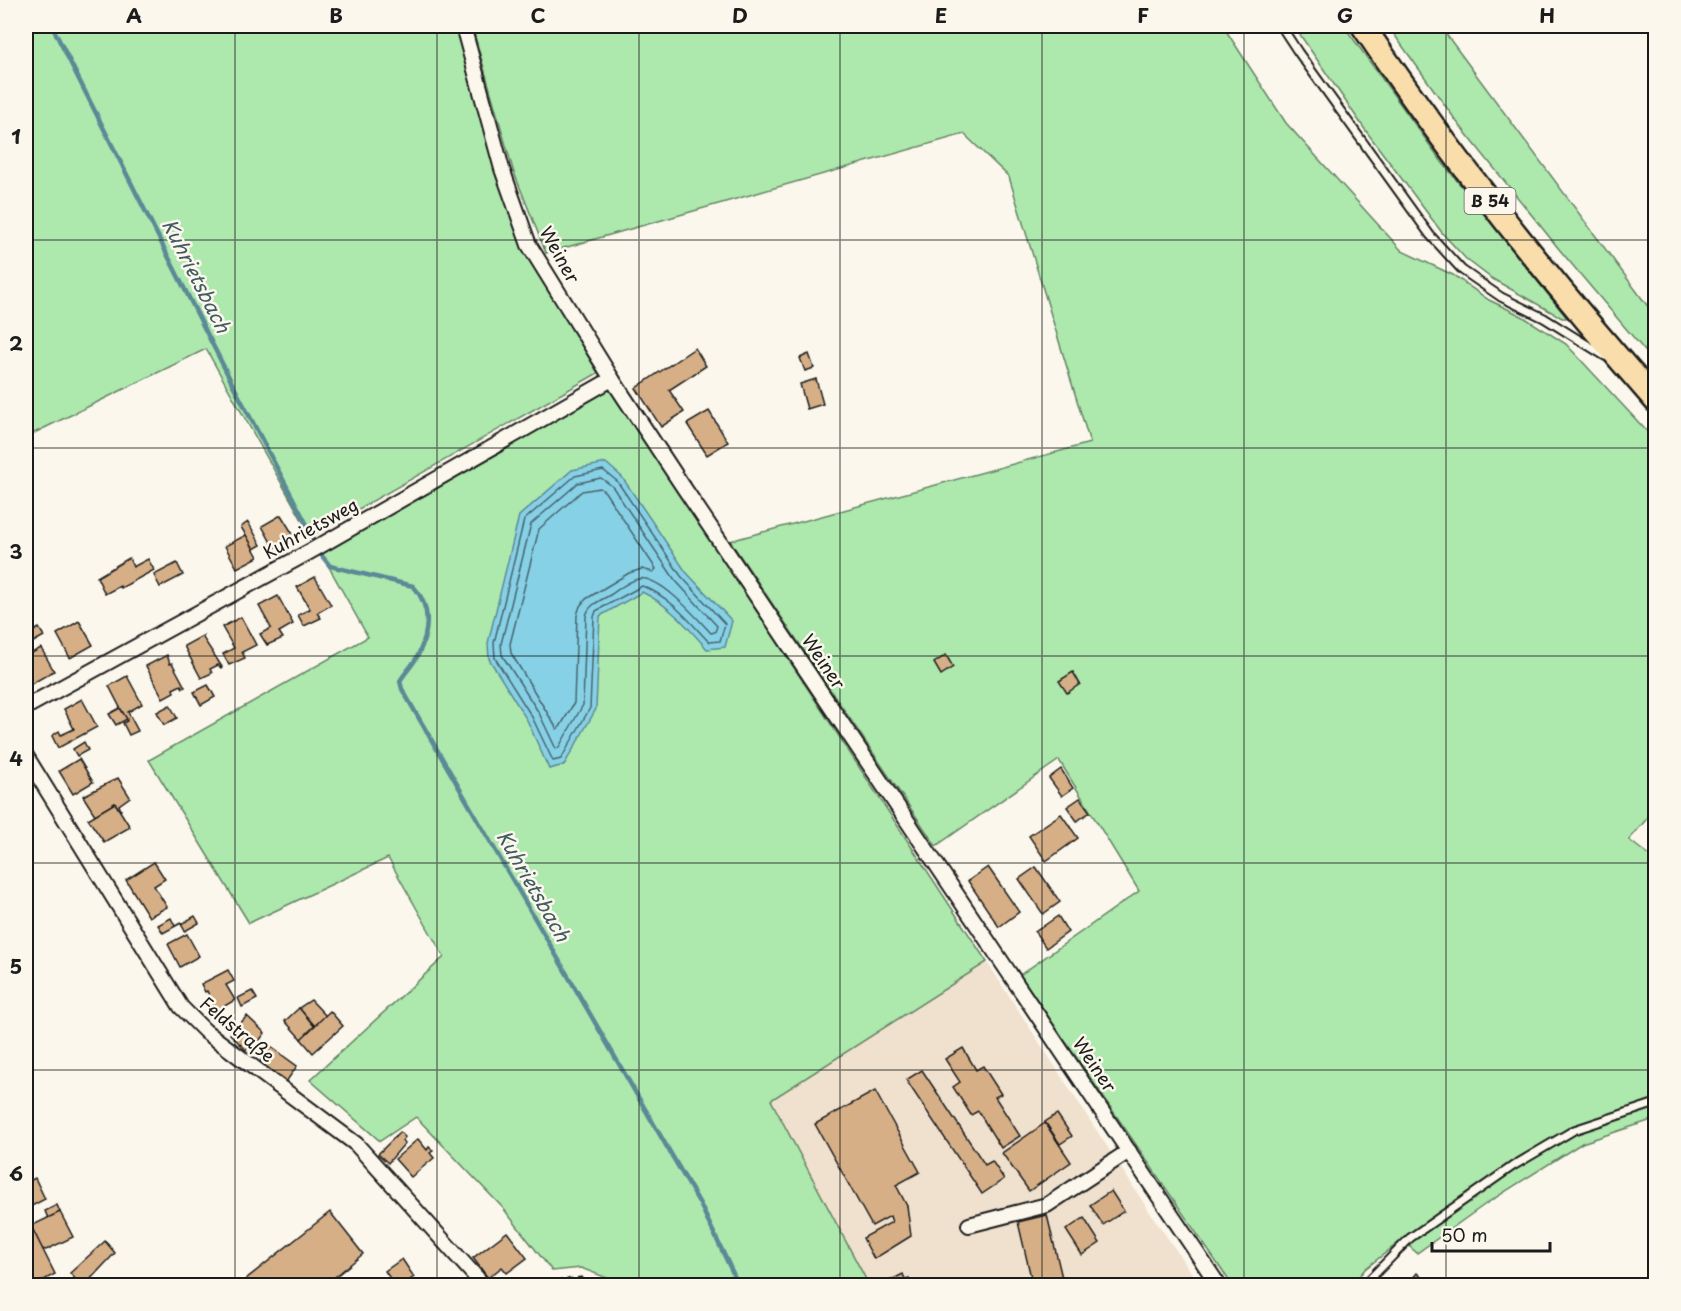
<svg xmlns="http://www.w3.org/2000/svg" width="1681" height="1311" font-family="'Playpen Sans',sans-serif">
  <rect width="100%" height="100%" fill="#fbf7ec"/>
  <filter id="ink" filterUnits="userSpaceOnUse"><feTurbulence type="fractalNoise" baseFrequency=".0167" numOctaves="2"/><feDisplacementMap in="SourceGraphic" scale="12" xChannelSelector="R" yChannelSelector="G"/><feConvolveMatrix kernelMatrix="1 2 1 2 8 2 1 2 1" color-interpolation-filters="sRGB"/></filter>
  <g filter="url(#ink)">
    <polygon fill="#f0e1ce" points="987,962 1151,1214 1200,1285 869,1285 771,1100"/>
    <g fill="#ade8ad" stroke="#648264" stroke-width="1.5">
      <polygon points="26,26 455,26 497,178 522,246 598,373 311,536 206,349 26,437"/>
      <polygon points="472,26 1223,26 1286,123 1402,251 1453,275 1489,300 1522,316 1566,344 1655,440 1655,809 1629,840 1655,860 1655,1119 1582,1143 1487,1203 1417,1253 1402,1240 1365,1269 1352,1285 1232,1285 1020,975 1139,891 1059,760 936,846 730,541 1090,443 1009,177 964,134 546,253 513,170"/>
      <polygon points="1294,26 1344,26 1442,162 1567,318 1562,318 1491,278 1466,259 1443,234 1366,131"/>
      <polygon points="1388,26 1440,26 1655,316 1655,363 1559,249 1457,122"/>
      <polygon points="609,386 987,962 771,1100 869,1285 615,1286 610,1279 581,1268 552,1271 503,1208 416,1117 380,1141 310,1080 444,957 388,858 249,923 149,760 368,637 320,551"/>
    </g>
    <path fill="#87d1e7" stroke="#5c8996" stroke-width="1.5" d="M606,463L622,477L686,572L732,621L725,647L707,649C688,627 668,604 642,592L600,616L596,709L564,765L549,769L527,720L489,659L488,643L519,516L572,470Z"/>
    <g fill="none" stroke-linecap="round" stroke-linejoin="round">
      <g stroke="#47646d" stroke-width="1.5">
        <path d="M603,470L617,481L681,576L725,624L720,641L709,642C690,622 670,596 642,586L596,611L594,617L590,708L561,759L553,761L532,717L495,658L494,643L524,520L575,476Z"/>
        <path d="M601,478L612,486L675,580L717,626L715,632L711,633C698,619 659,574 638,579C628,581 618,590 610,595C600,601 589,604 586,616L583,705L559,747L556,749L539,713L502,655L501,644L531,524L578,483Z"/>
        <polygon points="600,488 605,492 656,569 653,572 642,569 629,573 586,599 580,606 577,615 574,703 560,727 557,729 511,653 510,644 539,529 582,491"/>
      </g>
      <g stroke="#5c8996" stroke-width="4.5">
        <polyline points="52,26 232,383 305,521 314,541"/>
        <path d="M322,556L330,566L413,586C431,606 430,629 419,653C415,663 406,671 400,681L402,689L700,1204L739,1286"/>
      </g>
    </g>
    <g fill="#d6af87" stroke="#1c1c1c" stroke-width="1.5">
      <polygon points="695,348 706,366 669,390 684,412 661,427 636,388"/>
      <polygon points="809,354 814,368 805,371 800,358"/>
      <polygon points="816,379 823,404 807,409 800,384"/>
      <polygon points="709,411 728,442 707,455 687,424"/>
      <polygon points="281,515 294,536 274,548 262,526"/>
      <polygon points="248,522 261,545 254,549 241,527"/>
      <polygon points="246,535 258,557 237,568 225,546"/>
      <polygon points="129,558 133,567 148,559 154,570 121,588 120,586 105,594 97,577"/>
      <polygon points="177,563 183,575 160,587 154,575"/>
      <polygon points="315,577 331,605 317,613 321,618 304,626 298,615 310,609 297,587"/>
      <polygon points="278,596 293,624 279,632 283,638 267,645 260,634 271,628 259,606"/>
      <polygon points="241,617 256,645 242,652 245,658 229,665 223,654 234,648 222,627"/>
      <polygon points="79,621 93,645 70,658 57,634"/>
      <polygon points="39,628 44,636 28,645 26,635"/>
      <polygon points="204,635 203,638 222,667 221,668 218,665 210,669 212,673 201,678 184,646"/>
      <polygon points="41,648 54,671 26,687 26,656"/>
      <polygon points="167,655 170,664 172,663 185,687 183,688 181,685 173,689 174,692 163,698 146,666"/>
      <polygon points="946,655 953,667 941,675 934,663"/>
      <polygon points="1073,672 1080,684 1067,693 1059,681"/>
      <polygon points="127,676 142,704 128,712 138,731 129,735 123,723 127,721 109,686"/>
      <polygon points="208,685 215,697 201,705 194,692"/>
      <polygon points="82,699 97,727 58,748 52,736 59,731 61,735 74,729 64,709"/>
      <polygon points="170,705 177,718 164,725 157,712"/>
      <polygon points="120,708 127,719 116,725 109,714"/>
      <polygon points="84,742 88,750 77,756 73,749"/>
      <polygon points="79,759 93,782 73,794 59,771"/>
      <polygon points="1061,769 1073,788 1062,796 1049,778"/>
      <polygon points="118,778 130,797 119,805 121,810 120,811 115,803 95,815 83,796"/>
      <polygon points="1080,798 1090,812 1077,821 1067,807"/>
      <polygon points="115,803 130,827 104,842 88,819"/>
      <polygon points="1061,814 1078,838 1046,861 1029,836"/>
      <polygon points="154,862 165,879 154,886 167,907 149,917 126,880"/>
      <polygon points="988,867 1019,912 999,927 968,881"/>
      <polygon points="1036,867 1060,902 1043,914 1019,879"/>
      <polygon points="195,916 199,923 185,931 181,924"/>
      <polygon points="1058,916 1068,932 1046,948 1035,932"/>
      <polygon points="171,918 175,926 181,923 163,933 158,925"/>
      <polygon points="187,934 199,956 180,967 168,944"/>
      <polygon points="228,970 234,981 226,985 235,1000 216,1011 207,991 205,992 201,984"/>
      <polygon points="252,991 257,999 242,1007 238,998"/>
      <polygon points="311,1000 326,1016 315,1026 299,1008"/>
      <polygon points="299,1008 315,1027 301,1039 285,1021"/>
      <polygon points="330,1011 343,1026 313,1053 301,1039"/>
      <polygon points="247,1016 265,1033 259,1041 255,1044 253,1043 246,1050 230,1034"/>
      <polygon points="271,1047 297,1066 286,1082 259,1063"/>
      <polygon points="963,1048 976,1070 983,1066 1001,1094 995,1097 1020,1136 1001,1148 978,1111 971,1115 953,1087 960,1082 945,1059"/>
      <polygon points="922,1070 985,1165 992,1161 1004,1179 982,1194 906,1080"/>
      <polygon points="875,1091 920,1172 896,1185 907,1206 911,1236 874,1259 863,1238 892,1222 890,1216 872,1226 815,1124"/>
      <polygon points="1057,1114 1072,1136 1060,1144 1045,1122"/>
      <polygon points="1045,1123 1071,1162 1029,1191 1002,1153"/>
      <polygon points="400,1132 405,1137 402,1141 405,1143 388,1163 378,1154"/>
      <polygon points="418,1139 427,1150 429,1147 433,1151 430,1153 434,1158 411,1177 395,1159"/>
      <polygon points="35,1178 45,1199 26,1209 26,1183"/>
      <polygon points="1111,1191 1124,1211 1103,1225 1090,1205"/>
      <polygon points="57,1205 60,1212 48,1218 45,1211"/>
      <polygon points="60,1212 73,1237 46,1250 42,1249 31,1226"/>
      <polygon points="330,1212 363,1254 324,1286 251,1286 246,1279"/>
      <polygon points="1047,1215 1064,1286 1033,1286 1018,1222"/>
      <polygon points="1084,1218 1100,1243 1082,1255 1066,1230"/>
      <polygon points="31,1226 55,1274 35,1285 26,1266 27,1262 26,1229"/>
      <polygon points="507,1232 527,1258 507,1273 502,1267 488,1278 473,1258"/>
      <polygon points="105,1241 115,1253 84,1286 81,1286 70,1273"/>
      <polygon points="402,1259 414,1277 401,1286 395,1286 385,1271"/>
      <polygon points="1417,1273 1431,1286 1406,1286"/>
      <polygon points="903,1274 905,1279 909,1278 910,1285 888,1286 887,1282"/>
    </g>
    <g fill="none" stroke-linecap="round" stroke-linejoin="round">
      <defs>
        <g id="service">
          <polyline points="1281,26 1298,52 1430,235 1462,270 1501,297 1544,318 1605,356"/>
          <polyline points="1363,1286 1410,1238 1513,1166 1574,1130 1656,1103"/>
        </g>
        <g id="minor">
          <polyline points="463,26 502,169 529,245 612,379 682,485 1219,1286"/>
          <polyline points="26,707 311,551 612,379"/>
          <polyline points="26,756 181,1007 205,1031 356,1144 477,1278 481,1286"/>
          <polyline points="969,1225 1047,1205 1129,1151"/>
        </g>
        <path id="trunk" d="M1363,26C1451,157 1551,282 1656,401"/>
      </defs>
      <use href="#service" stroke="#1c1c1c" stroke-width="11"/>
      <use href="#minor" stroke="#1c1c1c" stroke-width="18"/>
      <use href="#trunk" stroke="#1c1c1c" stroke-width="27"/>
      <polyline stroke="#1c1c1c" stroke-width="3" stroke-dasharray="6 4.5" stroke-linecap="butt" points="525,1286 581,1278 600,1286"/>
      <use href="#service" stroke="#fbf7ec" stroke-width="7"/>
      <use href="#minor" stroke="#fbf7ec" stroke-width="14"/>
      <use href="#trunk" stroke="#f9deab" stroke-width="22"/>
    </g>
  </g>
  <path fill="none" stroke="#1c1c1c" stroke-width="1.5" stroke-opacity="0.55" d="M235,26V1286M437,26V1286M639,26V1286M840,26V1286M1042,26V1286M1244,26V1286M1446,26V1286M26,240H1656M26,448H1656M26,656H1656M26,863H1656M26,1070H1656"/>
  <g text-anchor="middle" stroke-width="5" stroke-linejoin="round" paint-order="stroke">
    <rect fill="#fbf7ec" stroke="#5f5e5a" stroke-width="1.5" x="1464.5" y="188" width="51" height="26" rx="4.5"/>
    <g font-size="16" font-weight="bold" fill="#1c1c1c">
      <text x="1490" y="207">B 54</text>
    </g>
    <g font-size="18" fill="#1c1c1c" stroke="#fbf7ec">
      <text transform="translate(559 255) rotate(61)" y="6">Weiner</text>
      <text transform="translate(311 529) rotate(-29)" y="6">Kuhrietsweg</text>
      <text transform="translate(823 662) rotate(56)" y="6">Weiner</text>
      <text transform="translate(237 1030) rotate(40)" y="6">Feldstraße</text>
      <text transform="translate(1094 1065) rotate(56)" y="6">Weiner</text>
    </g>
    <g font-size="20" font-style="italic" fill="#415b63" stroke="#fbf7ec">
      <text transform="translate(196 276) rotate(63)" y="7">Kuhrietsbach</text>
      <text transform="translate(533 886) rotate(60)" y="7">Kuhrietsbach</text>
    </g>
  </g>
  <rect width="1681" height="1311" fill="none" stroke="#fbf7ec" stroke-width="66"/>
  <path d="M1432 1242v9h118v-9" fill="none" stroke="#1c1c1c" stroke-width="3"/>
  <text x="1441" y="1242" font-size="18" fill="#1c1c1c" stroke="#fbf7ec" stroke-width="4.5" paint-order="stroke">50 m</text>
  <rect x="33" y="33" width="1615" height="1245" fill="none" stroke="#1c1c1c" stroke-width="2"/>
  <g font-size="20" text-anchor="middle" font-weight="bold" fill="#1c1c1c">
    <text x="134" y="23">A</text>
    <text x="336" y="23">B</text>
    <text x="538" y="23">C</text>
    <text x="740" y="23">D</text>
    <text x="941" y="23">E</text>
    <text x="1143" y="23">F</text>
    <text x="1345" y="23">G</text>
    <text x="1547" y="23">H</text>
    <text x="16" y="144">1</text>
    <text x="16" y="351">2</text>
    <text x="16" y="559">3</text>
    <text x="16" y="766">4</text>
    <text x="16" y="974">5</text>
    <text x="16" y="1181">6</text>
  </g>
</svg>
